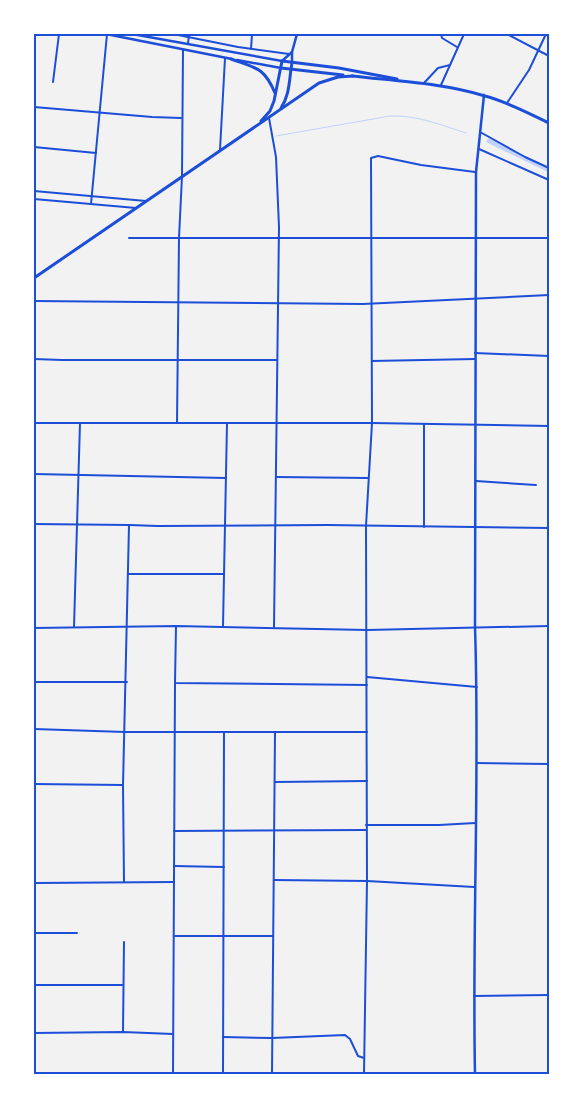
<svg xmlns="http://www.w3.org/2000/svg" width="583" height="1108" font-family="Cabin,sans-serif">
  <rect width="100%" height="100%" fill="#f2f2f2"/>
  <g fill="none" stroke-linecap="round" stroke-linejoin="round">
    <path stroke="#bfd3fe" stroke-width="1" d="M276,136L390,116C417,115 441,125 466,133"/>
    <polyline stroke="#bfd3fe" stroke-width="4.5" points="489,141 549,170"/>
    <g stroke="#1d4ed8" stroke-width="2">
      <polyline points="173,34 238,47 289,54"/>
      <polyline points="441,34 442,38 457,47"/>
      <polyline points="507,34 549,56"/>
      <polyline points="188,44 189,34"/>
      <polyline points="251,49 252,34"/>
      <polyline points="183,50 182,176 179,238 549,238"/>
      <polyline points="53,82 59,34"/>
      <polyline points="424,83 438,68 450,65"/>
      <polyline points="441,85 464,34"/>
      <polyline points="507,103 529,70 546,34"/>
      <polyline points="34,107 152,117 181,118"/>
      <polyline points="269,118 276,157 279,227 274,627"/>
      <polyline points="480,132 525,157 549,168"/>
      <polyline points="34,147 96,153"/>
      <polyline points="479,149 549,180"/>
      <polyline points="220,150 225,58"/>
      <polyline points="34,191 146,201"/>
      <polyline points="34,199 136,208"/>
      <polyline points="91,204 107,34"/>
      <polyline points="129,238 179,238 177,423"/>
      <polyline points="34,301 363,304 549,295"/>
      <polyline points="475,353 549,356"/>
      <polyline points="34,359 62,360 277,360"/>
      <polyline points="372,361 475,359"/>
      <polyline points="34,423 372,423 549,426"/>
      <polyline points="424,424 424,527"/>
      <polyline points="34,474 226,478"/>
      <polyline points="276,477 368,478"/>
      <polyline points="476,481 536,485"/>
      <polyline points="34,524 129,525 158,526 327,525 549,528"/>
      <polyline points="128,574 224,574"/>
      <polyline points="176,626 175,683 367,685"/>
      <polyline points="223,626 227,423"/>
      <polyline points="74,627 80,423"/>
      <polyline points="34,628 176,626 367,630 549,626"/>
      <polyline points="367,677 477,687"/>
      <polyline points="34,682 127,682"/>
      <polyline points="34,729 125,732 367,732"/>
      <polyline points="477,763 549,764"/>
      <polyline points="275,782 367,781"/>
      <polyline points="34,784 123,785"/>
      <polyline points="366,825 439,825 475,823"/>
      <polyline points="174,831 366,830"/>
      <polyline points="174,866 224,867"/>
      <polyline points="274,880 367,881 474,887"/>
      <polyline points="124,882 123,785 129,525"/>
      <polyline points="34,883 174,882"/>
      <polyline points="34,933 77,933"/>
      <polyline points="175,936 273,936"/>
      <polyline points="34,985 123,985"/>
      <polyline points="474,996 549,995"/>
      <polyline points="123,1032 124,942"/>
      <polyline points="34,1033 123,1032 173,1034"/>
      <polyline points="223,1037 272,1038 345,1035 350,1039 358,1056 364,1058"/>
      <polyline points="173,1074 175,683"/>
      <polyline points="223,1074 224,732"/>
      <polyline points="272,1074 275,732"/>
      <polyline points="364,1074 367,881 366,526 372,423 371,158 378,156 421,165 475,172"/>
    </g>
    <g stroke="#1d4ed8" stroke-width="2.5">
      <polyline points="282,61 292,52"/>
      <polyline points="292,63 292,52 297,34"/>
    </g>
    <g stroke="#1d4ed8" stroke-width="2.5">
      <polyline points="106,34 232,59"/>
      <polyline points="132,34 282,61"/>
      <polyline points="237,60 281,68"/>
      <path d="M475,1074C472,925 480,776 475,627L476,172L484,95"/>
    </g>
    <g stroke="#1d4ed8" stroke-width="3">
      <path d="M231,59C256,68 264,67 275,93"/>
      <polyline points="281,68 343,75"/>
      <path d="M352,76C396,81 443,83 485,96C508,102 528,113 549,123"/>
      <path d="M281,108C290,95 289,79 292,63"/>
      <polyline points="261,121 270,111 274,101 282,61 339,68 397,79"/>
      <polyline points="34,278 319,83 338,77 353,76"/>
    </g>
  </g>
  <rect width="583" height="1108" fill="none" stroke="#ffffff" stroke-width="70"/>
  <rect x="35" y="35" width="513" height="1038" fill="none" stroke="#1d4ed8" stroke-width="2"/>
</svg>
